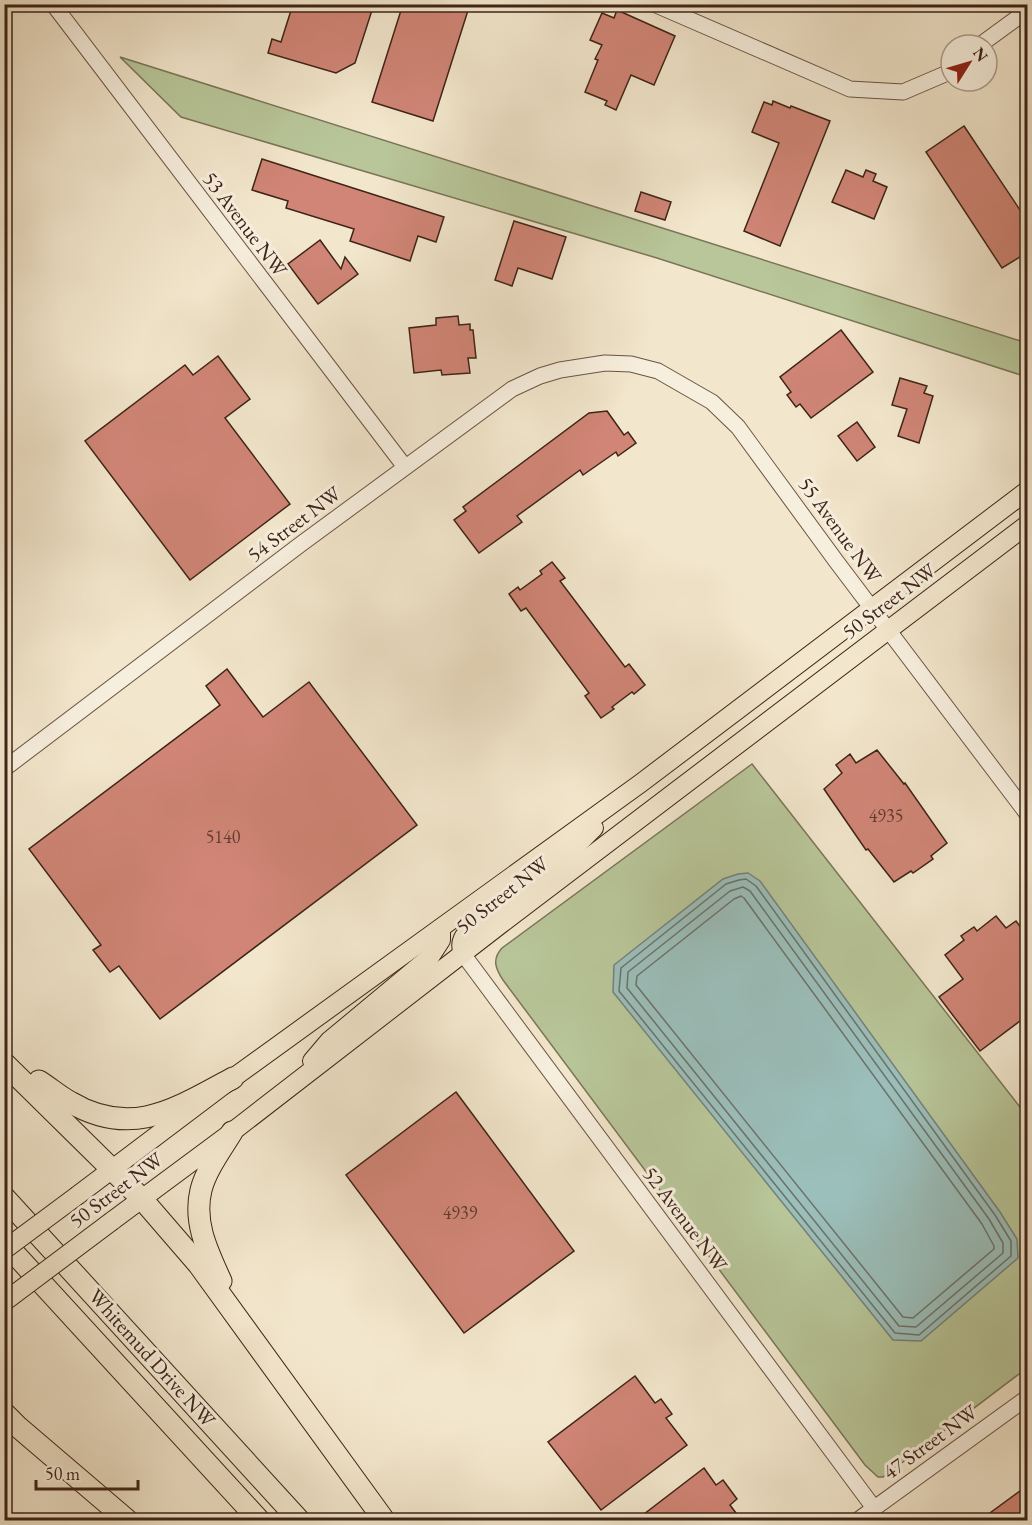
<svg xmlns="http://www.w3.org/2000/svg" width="1032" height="1525" font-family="'EB Garamond',serif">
  <rect width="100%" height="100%" fill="#f2e6cc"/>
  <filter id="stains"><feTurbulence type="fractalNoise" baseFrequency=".00333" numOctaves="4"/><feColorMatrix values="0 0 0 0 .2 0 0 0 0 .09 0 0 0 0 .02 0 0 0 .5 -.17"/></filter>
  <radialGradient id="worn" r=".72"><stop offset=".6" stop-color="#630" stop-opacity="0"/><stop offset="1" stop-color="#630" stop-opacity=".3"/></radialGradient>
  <g fill="#b8c699" stroke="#7b7558" stroke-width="1.5">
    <polygon points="120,57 1027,343 1027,377 657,258 181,117"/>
    <path d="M752,764L1027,1116V1368L883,1477H878L865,1465L503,980C495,968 492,959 502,948Z"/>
  </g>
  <polygon fill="#9bbfbb" stroke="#768179" stroke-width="1.5" points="748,873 760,881 1000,1212 1017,1239 1018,1258 921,1341 893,1340 613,992 614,965 723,879 738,874"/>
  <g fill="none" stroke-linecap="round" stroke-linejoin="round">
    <g stroke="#6c7269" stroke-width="1.5">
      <polygon points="739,880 746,879 756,886 995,1215 1011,1241 1011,1256 919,1335 895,1333 619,991 621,968 726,884"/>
      <polygon points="743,887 750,891 989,1219 1003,1243 1003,1253 916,1327 899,1326 627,988 628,972 730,891"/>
      <polygon points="741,896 744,898 982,1224 994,1246 994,1249 913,1318 903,1317 636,985 637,976 734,899"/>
    </g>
  </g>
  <g fill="#d08576" stroke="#3e2417" stroke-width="1.5">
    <polygon points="293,4 374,4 355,63 336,73 268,53 272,39 281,42"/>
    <polygon points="403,4 470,4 433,121 372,102"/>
    <polygon points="617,10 675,36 654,85 631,75 616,110 605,105 607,101 585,92 598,60 595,59 602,45 590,40 602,13 614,18"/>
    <polygon points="773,101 790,108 791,106 830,121 780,246 744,231 779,143 752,132 764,102 772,105"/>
    <polygon points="964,126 1028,222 1028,252 1002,268 926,152"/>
    <polygon points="262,159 444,217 436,242 418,236 410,261 350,241 354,229 286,208 288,201 252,190"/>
    <polygon points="846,170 863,177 866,170 876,174 873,181 887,187 874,219 832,202"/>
    <polygon points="641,192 671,202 665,220 635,211"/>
    <polygon points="514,221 566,237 552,279 518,268 512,286 495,280"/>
    <polygon points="320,240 341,269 345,257 358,274 318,304 288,264"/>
    <polygon points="458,316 459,325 470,324 470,330 473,330 476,358 468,358 470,373 442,375 441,370 414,373 409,328 436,325 436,318"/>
    <polygon points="841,330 873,372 811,418 800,404 796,407 787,395 791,392 780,377"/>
    <polygon points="218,356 250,399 225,418 290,504 190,580 85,441 185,365 193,375"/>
    <polygon points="900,378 927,386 924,393 933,396 919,443 898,436 907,409 892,405"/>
    <polygon points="607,411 624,435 628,432 636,443 618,456 616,452 583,475 580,470 517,516 522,522 479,553 454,520 466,511 463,507 589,413"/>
    <polygon points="857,422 875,447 857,461 838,436"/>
    <polygon points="552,562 565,578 560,581 625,667 629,664 645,685 634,694 632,692 612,707 614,709 601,718 585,696 589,693 526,608 521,611 509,594 518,587 520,590 542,574 540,571"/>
    <polygon points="227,669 263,717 309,682 417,825 160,1019 119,966 110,972 93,950 101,945 29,849 220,705 206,686"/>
    <polygon points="877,750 904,784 905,783 947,843 931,856 933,859 913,873 911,871 894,882 868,849 866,850 824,789 842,773 836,765 850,754 856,763"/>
    <polygon points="996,916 1006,928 1016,921 1028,937 1028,1032 1020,1021 980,1051 939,997 963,979 945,955 964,940 961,936 974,927 977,931"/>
    <polygon points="456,1092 574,1251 464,1333 346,1175"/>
    <polygon points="635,1376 655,1403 661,1399 672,1414 666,1418 687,1445 601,1510 548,1442"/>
    <polygon points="704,1468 716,1485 723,1480 737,1499 730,1505 742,1521 635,1521"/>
    <polygon points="1028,1485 1028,1521 979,1521"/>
  </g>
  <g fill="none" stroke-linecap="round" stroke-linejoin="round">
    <defs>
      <g id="minor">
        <polyline points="53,4 405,467"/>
        <polyline points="654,4 850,89 903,92 945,74 951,69"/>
        <polyline points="980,45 1028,10"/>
        <polyline points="4,769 301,544 512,389 540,376 560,370 605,363 631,364 658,371 712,402 738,427 836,561 1028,815"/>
        <polyline points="463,954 874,1508"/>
        <polyline points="858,1520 1028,1397"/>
      </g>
      <g id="major">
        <path d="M463,954C458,941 464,935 473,926L575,847L594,828"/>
        <polyline points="312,1061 329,1041 430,957 441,940 441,928"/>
        <polyline points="78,1195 233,1078 641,783 1028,490"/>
        <polyline points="112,1221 232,1132 501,924 1028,524"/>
      </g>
      <g id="highway">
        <polyline points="4,1063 142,1199 199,1265 384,1520"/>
        <path d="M39,1081C50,1088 59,1096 70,1102C132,1139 177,1108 233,1078"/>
        <polyline points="4,1197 299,1520"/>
        <polyline points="4,1242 259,1520"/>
        <path d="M221,1281C208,1252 193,1223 201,1190C206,1170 221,1150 232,1132"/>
        <polyline points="4,1413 17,1426 127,1520"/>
      </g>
    </defs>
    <use href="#minor" stroke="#6b5444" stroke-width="17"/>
    <use href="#major" stroke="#3e2417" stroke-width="20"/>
    <use href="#highway" stroke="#3e2417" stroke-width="23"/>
    <use href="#minor" stroke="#f7efde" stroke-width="15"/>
    <use href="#major" stroke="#f2e6cc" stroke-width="18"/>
    <use href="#highway" stroke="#f2e6cc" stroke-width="21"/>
    <defs>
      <g id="major-bridge">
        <polyline points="4,1250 78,1195"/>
        <polyline points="4,1302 112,1221"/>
      </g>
    </defs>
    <use href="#major-bridge" stroke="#3e2417" stroke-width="20" stroke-linecap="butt"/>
    <use href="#major-bridge" stroke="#f2e6cc" stroke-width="18"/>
  </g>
  <g text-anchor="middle" stroke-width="6" stroke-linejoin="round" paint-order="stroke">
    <g font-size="18" fill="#623c2f">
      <text x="886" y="822">4935</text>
      <text x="223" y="843">5140</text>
      <text x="460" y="1219">4939</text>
    </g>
    <g font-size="21" fill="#3e2417" stroke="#f7efde">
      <text transform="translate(245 224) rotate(53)" y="7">53 Avenue NW</text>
      <text transform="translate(294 524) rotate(-37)" y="7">54 Street NW</text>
      <text transform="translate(840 530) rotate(54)" y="7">55 Avenue NW</text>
      <text transform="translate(889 601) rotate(-37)" y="7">50 Street NW</text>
      <text transform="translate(502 895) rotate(-38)" y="7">50 Street NW</text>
      <text transform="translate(116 1190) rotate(-37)" y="7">50 Street NW</text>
      <text transform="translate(685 1219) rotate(53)" y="7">52 Avenue NW</text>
      <text transform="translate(152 1358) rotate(48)" y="7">Whitemud Drive NW</text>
      <text transform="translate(930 1442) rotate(-36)" y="7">47 Street NW</text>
    </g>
  </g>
  <rect width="1032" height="1525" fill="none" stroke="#f2e6cc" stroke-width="24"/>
  <rect x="6" y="6" width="1020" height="1513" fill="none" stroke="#3e2417" stroke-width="3"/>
  <rect x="12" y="12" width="1008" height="1501" fill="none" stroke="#3e2417" stroke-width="1.5"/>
  <g transform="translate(969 63) rotate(53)"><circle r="28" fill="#f7efde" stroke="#ad9e8e" stroke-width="1.5"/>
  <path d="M0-4.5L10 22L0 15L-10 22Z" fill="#8f2418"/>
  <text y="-9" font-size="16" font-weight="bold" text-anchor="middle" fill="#3e2417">N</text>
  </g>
  <path d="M36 1480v9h102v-9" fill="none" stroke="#3e2417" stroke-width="3"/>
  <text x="45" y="1480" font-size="18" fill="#3e2417" stroke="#f7efde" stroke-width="4.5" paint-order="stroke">50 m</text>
  <rect width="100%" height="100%" filter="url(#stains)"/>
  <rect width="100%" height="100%" fill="url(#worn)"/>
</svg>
